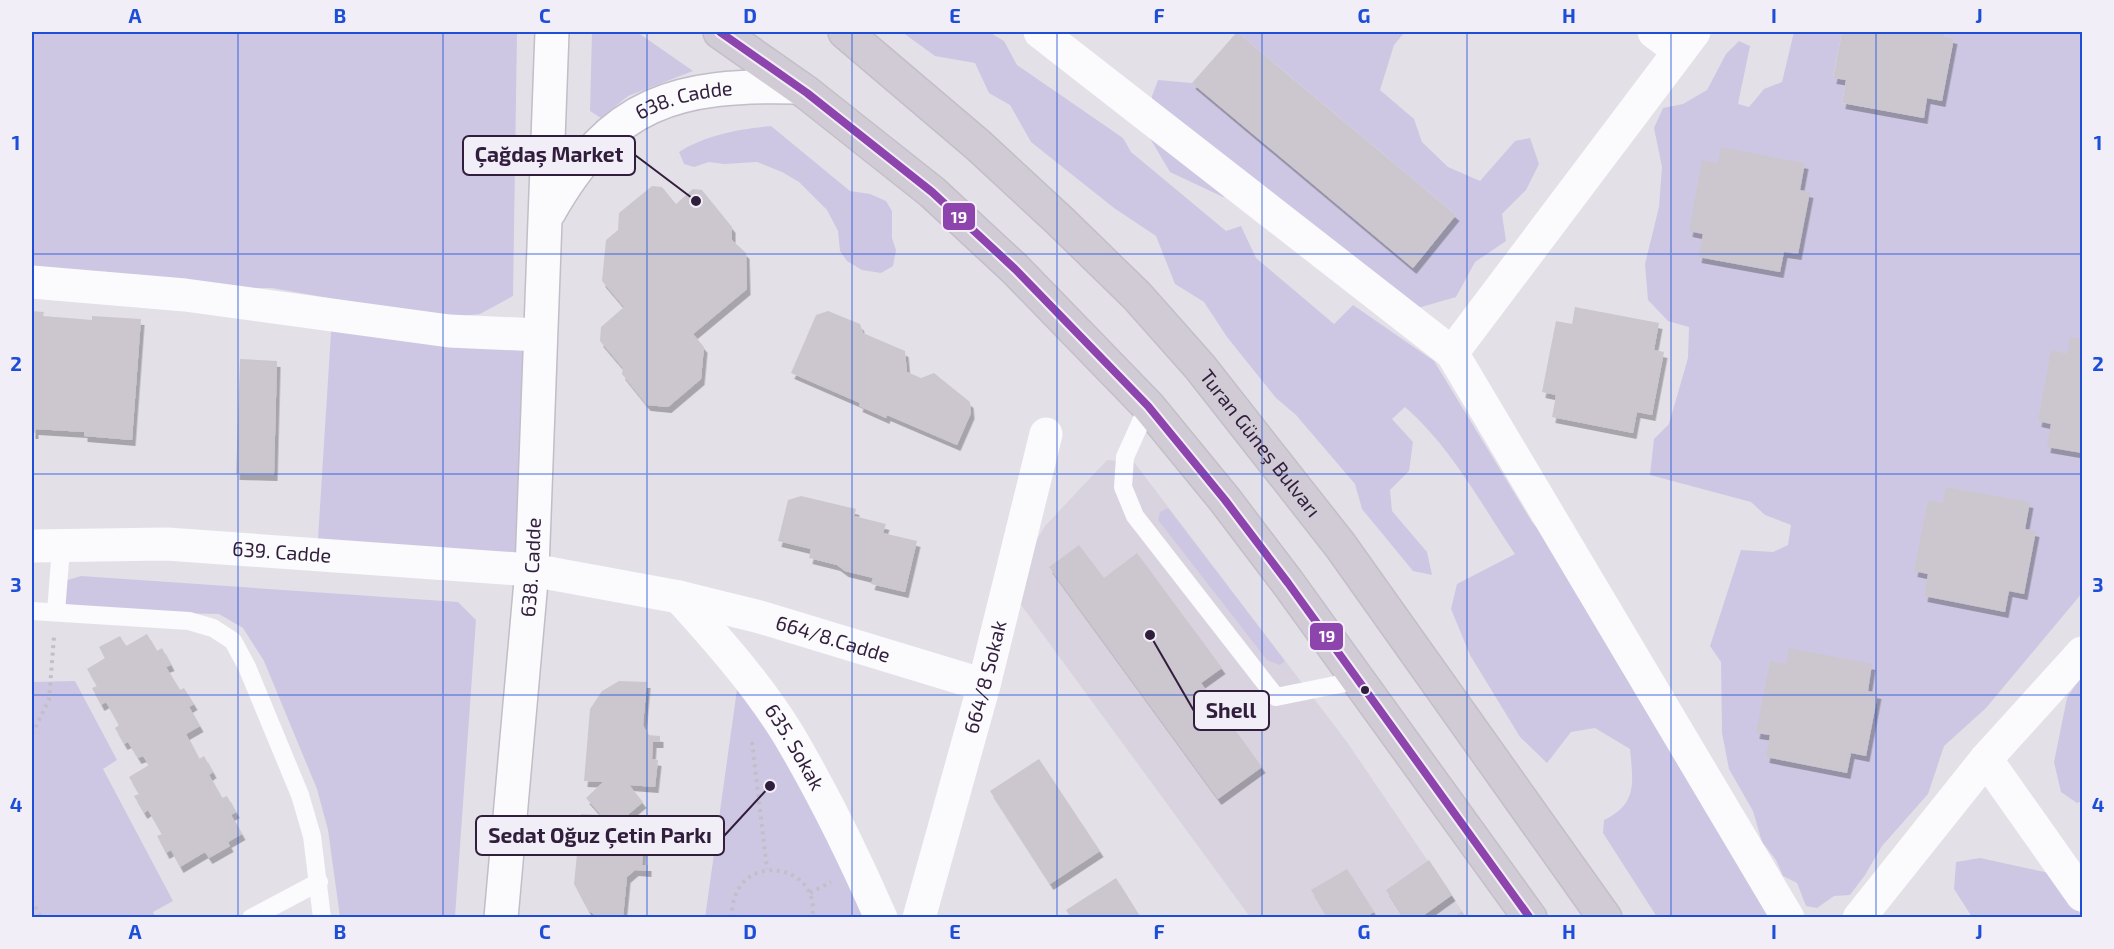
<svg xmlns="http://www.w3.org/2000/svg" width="2114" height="949" font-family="'Exo 2',sans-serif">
  <defs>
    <filter id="shadow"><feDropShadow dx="3.5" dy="6" stdDeviation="0" flood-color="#0004"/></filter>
  </defs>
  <rect width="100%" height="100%" fill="#e4e0e8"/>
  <polygon fill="#d9d3e0" points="1107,460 1134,462 1347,742 1466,917 1250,917 1008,587 1045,526"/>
  <g fill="#cdc7e3">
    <polygon points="32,32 517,32 513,296 480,314 443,318 272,288 189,288 32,273"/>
    <polygon points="592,32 637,32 693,71 628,96 601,118 590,111"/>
    <path d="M902,32H989L1004,41L1017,65L1123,138L1131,152L1226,231L1241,226L1256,258L1334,324L1353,305L1434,361L1532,522L1558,551L1771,917H1657L1603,833L1604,820C1638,804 1633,782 1630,749L1595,728L1571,732L1547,763L1520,737L1470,655L1451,609L1457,584L1515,554C1481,504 1451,447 1405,407L1392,419L1413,442L1409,471L1390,490L1392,511L1427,552L1432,575L1413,571L1362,509L1355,484L1296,415L1276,398L1227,337L1204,302L1175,284L1156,236L1114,208L1031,142L1010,105L989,93L975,63L935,56Z"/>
    <polygon points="1237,32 1405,32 1394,45 1380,90 1414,119 1422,142 1448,167 1480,181 1515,141 1530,138 1539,164 1526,190 1502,214 1506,241 1475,262 1456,297 1383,318 1273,199 1223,197 1170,172 1148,135 1152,96 1158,80 1192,83 1413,268 1456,215"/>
    <polygon points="1794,32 1842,32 1833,77 1846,80 1842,103 1923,118 1927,98 1942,100 1954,38 1944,36 1945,32 2082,32 2082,593 1986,708 1944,746 1928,794 1882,846 1865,875 1850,895 1834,896 1817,908 1806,906 1797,883 1783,876 1776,860 1762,842 1753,811 1729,769 1722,733 1721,662 1710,646 1741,550 1773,552 1788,545 1791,525 1765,515 1751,502 1650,475 1654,439 1669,424 1688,358 1689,327 1668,321 1648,300 1645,264 1659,207 1662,167 1654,128 1663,108 1683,104 1707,90 1726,54 1739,41 1750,46 1738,104 1749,107 1764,89 1782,82"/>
    <path d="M771,126L850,191L870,194L886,201L892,211V238L896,250L893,266L881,273L862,270L847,261L840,251L838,231L827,210L799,182L782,172L757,162L724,164L709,162L694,167L684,164L679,152C705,135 740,129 771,126Z"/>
    <polygon points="332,316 540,335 532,570 317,555"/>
    <polygon points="1168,508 1285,661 1280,665 1267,660 1158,520 1160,512"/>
    <polygon points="81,576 458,602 476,620 455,917 340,917 328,830 317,789 264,661 243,628 219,614 61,611 61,582"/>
    <polygon points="740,668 881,917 705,918"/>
    <polygon points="2082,675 2082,801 2077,803 2061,792 2054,762 2067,698"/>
    <polygon points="75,681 117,760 103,769 173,901 153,912 155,917 32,917 32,682"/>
    <polygon points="1980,858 2049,873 2070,897 2082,917 1972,917 1954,889 1956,862"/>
  </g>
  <g fill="#ccc7cf" filter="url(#shadow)">
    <polygon points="1237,32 1456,215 1413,268 1192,83"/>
    <polygon points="1842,32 1945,32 1944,36 1954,38 1942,101 1927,98 1924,118 1842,103 1846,80 1833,78"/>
    <polygon points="1721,147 1805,163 1800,190 1810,192 1798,254 1784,252 1780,272 1698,257 1703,234 1689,231 1702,160 1718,163"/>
    <polygon points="652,186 662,187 676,204 693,189 702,190 732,227 732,240 746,253 747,289 693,334 704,347 701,379 668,407 647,405 622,374 623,368 600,341 601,327 624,307 602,281 606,240 618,230 619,213"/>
    <polygon points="1575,307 1659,323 1654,350 1664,352 1652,415 1637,412 1633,433 1552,417 1556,395 1542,392 1556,321 1572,324"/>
    <polygon points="32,311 44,312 43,316 92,320 92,316 141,319 132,440 84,436 84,432 35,429 35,433 32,433"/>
    <polygon points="828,311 860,324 863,333 905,351 907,372 921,378 934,373 970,402 971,413 957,445 887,415 886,418 859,406 860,403 791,373 816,315"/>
    <polygon points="2070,337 2082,339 2082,453 2047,447 2051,424 2038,421 2051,350 2067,354"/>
    <polygon points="240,359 277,361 274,475 236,474"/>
    <polygon points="1946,487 2030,502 2025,529 2036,531 2024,594 2009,591 2005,612 1924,596 1928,574 1914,571 1928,500 1943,503"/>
    <polygon points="801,496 856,509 854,516 886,524 883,533 917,541 905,592 871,584 873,578 845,571 837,565 809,558 811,549 778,541 788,500"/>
    <polygon points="1079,545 1104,578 1137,553 1222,668 1201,683 1262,767 1218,799 1049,567"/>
    <polygon points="147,634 157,651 162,648 171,665 166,667 180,690 184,688 194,704 189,707 200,726 186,734 188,738 199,759 204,756 213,772 209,775 222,798 227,796 236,812 231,815 242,834 228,842 230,846 209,858 205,852 180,867 171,850 166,853 157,836 162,834 148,810 144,813 134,796 139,794 129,777 149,765 143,756 138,758 128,742 124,744 115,728 119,725 106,702 101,705 92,688 97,686 87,669 105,658 99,647 120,636 126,646"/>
    <polygon points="1789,648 1872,664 1868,691 1878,693 1866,756 1851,753 1847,773 1766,757 1770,735 1756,733 1770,661 1786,664"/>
    <polygon points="619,681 647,682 643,725 648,735 660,736 660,742 653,742 652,759 658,760 655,787 629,785 643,802 624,818 652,820 650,848 643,847 642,865 648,865 648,871 635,870 627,877 623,918 609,918 596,916 588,910 574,884 581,814 601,815 586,798 603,782 584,781 590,709 602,691"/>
    <polygon points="1039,759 1100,851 1050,884 990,791"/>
    <polygon points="1429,860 1452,895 1420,918 1404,918 1386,890"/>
    <polygon points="1347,869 1374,912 1365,918 1328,918 1311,890"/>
    <polygon points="1116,878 1141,918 1071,918 1066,910"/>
    <polygon points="1462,911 1466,918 1453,918"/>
  </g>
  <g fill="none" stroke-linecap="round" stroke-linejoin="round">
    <defs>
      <g id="secondary">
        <path id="s4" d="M549,212C612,101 676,84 798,87"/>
        <path id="s5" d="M501,918L532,570L552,32"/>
      </g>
      <g id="primary">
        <polyline points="720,32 807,93 932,192 1015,269 1148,406 1225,500 1288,583 1530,918"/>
        <path id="s6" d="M845,32L978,145L1059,220L1137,296L1200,367L1340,545L1605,918"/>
      </g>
    </defs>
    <use href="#secondary" stroke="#c2bdc8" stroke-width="36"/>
    <use href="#primary" stroke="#c4bec9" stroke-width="36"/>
    <g stroke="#c4bec9" stroke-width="4" stroke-dasharray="3 4.5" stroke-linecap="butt">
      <polyline points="32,734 49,700 54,637"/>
      <polyline points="752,742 767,869"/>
      <polyline points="810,893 831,882"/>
      <polyline points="32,900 41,918"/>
      <path d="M732,918C730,848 823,861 812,918"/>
    </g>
    <g stroke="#fbfafc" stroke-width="18">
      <polyline points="1148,406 1125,457 1123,487 1135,516 1276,697 1360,680"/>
      <polyline points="32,611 189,621 213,628 233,641 247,667 300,795 312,836 322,918"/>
      <polyline points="56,612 61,548"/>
      <polyline points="251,918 319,882"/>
    </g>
    <g stroke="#fbfafc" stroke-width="33">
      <polyline points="1040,32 1452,353 1788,918"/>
      <polyline points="1654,32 1678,50"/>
      <polyline points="32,282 185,295 449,331 540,335"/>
      <polyline points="1452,353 1694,32"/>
      <path id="s1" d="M32,546L167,544L532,570L679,597L760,617L984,685"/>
      <path id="s2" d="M679,597C718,640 757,684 788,734C823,793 853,854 881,918"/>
      <polyline points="1986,759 2082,895"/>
      <path id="s3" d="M919,918L984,685L1046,434"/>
      <polyline points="1859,918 1986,759 2082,653"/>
    </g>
    <use href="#secondary" stroke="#fbfafc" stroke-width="33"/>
    <use href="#primary" stroke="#d1cbd5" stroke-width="33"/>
    <defs>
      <polyline id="bus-1" points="720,32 807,93 932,192 1015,269 1148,406 1225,500 1288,583 1530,918"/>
    </defs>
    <use href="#bus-1" stroke="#f2eef8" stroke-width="12"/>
    <use href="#bus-1" stroke="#8e44ad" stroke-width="8"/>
  </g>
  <path fill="none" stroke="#1d4ed8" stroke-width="1.5" stroke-opacity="0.55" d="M238,32V918M443,32V918M647,32V918M852,32V918M1057,32V918M1262,32V918M1467,32V918M1671,32V918M1876,32V918M32,254H2082M32,474H2082M32,695H2082"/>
  <circle fill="#311d3c" stroke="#f2eef8" stroke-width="2" cx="1365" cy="690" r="5"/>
  <g text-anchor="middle" stroke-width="4.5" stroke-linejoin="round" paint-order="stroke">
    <g font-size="20" fill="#311d3c" stroke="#f2eef8">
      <text dy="7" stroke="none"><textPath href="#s4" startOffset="183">638. Cadde</textPath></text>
      <text dy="7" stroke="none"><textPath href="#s6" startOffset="586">Turan Güneş Bulvarı</textPath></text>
      <text dy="7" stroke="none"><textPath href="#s1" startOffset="250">639. Cadde</textPath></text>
      <text dy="7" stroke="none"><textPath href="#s5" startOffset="352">638. Cadde</textPath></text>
      <text dy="7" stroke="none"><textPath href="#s1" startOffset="810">664/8.Cadde</textPath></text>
      <text dy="7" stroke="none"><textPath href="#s3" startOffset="250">664/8 Sokak</textPath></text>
      <text dy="7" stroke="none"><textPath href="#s2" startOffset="190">635. Sokak</textPath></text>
    </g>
  </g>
  <path fill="none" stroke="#311d3c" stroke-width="2" d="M696 201L635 155M1150 635L1194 711M770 786L724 836"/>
  <g fill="#311d3c" stroke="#f2eef8" stroke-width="2">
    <circle cx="696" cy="201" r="6"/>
    <circle cx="1150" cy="635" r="6"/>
    <circle cx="770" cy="786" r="6"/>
  </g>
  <g fill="#f2eef8" stroke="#311d3c" stroke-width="2">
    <rect x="463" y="136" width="172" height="39" rx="6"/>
    <rect x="1194" y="691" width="75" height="39" rx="6"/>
    <rect x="476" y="816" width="248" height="39" rx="6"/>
  </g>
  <g font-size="21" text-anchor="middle" font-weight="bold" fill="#311d3c">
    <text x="549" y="162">Çağdaş Market</text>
    <text x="1231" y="718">Shell</text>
    <text x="600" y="843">Sedat Oğuz Çetin Parkı</text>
  </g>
  <g stroke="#f2eef8" stroke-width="2">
    <rect x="942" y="202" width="34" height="29" rx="6" fill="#8e44ad"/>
    <rect x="1309" y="622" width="35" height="29" rx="6" fill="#8e44ad"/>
  </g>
  <g font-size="16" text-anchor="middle" font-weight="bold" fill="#fff">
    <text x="959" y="223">19</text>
    <text x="1327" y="642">19</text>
  </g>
  <rect width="2114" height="949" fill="none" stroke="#f2eef8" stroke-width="66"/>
  <rect x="33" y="33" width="2048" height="883" fill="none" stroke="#1d4ed8" stroke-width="2"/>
  <g font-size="20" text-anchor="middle" font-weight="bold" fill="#1d4ed8">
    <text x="135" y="23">A</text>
    <text x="340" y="23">B</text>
    <text x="545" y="23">C</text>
    <text x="750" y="23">D</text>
    <text x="955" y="23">E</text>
    <text x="1159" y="23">F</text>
    <text x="1364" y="23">G</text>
    <text x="1569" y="23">H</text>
    <text x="1774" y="23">I</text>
    <text x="1979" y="23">J</text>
    <text x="16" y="150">1</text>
    <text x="2098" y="150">1</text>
    <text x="16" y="371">2</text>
    <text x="2098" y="371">2</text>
    <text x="16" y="592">3</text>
    <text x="2098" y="592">3</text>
    <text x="16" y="812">4</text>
    <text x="2098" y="812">4</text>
    <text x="135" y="939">A</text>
    <text x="340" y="939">B</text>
    <text x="545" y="939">C</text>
    <text x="750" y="939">D</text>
    <text x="955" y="939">E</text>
    <text x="1159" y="939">F</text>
    <text x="1364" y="939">G</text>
    <text x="1569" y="939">H</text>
    <text x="1774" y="939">I</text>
    <text x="1979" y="939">J</text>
  </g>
</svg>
